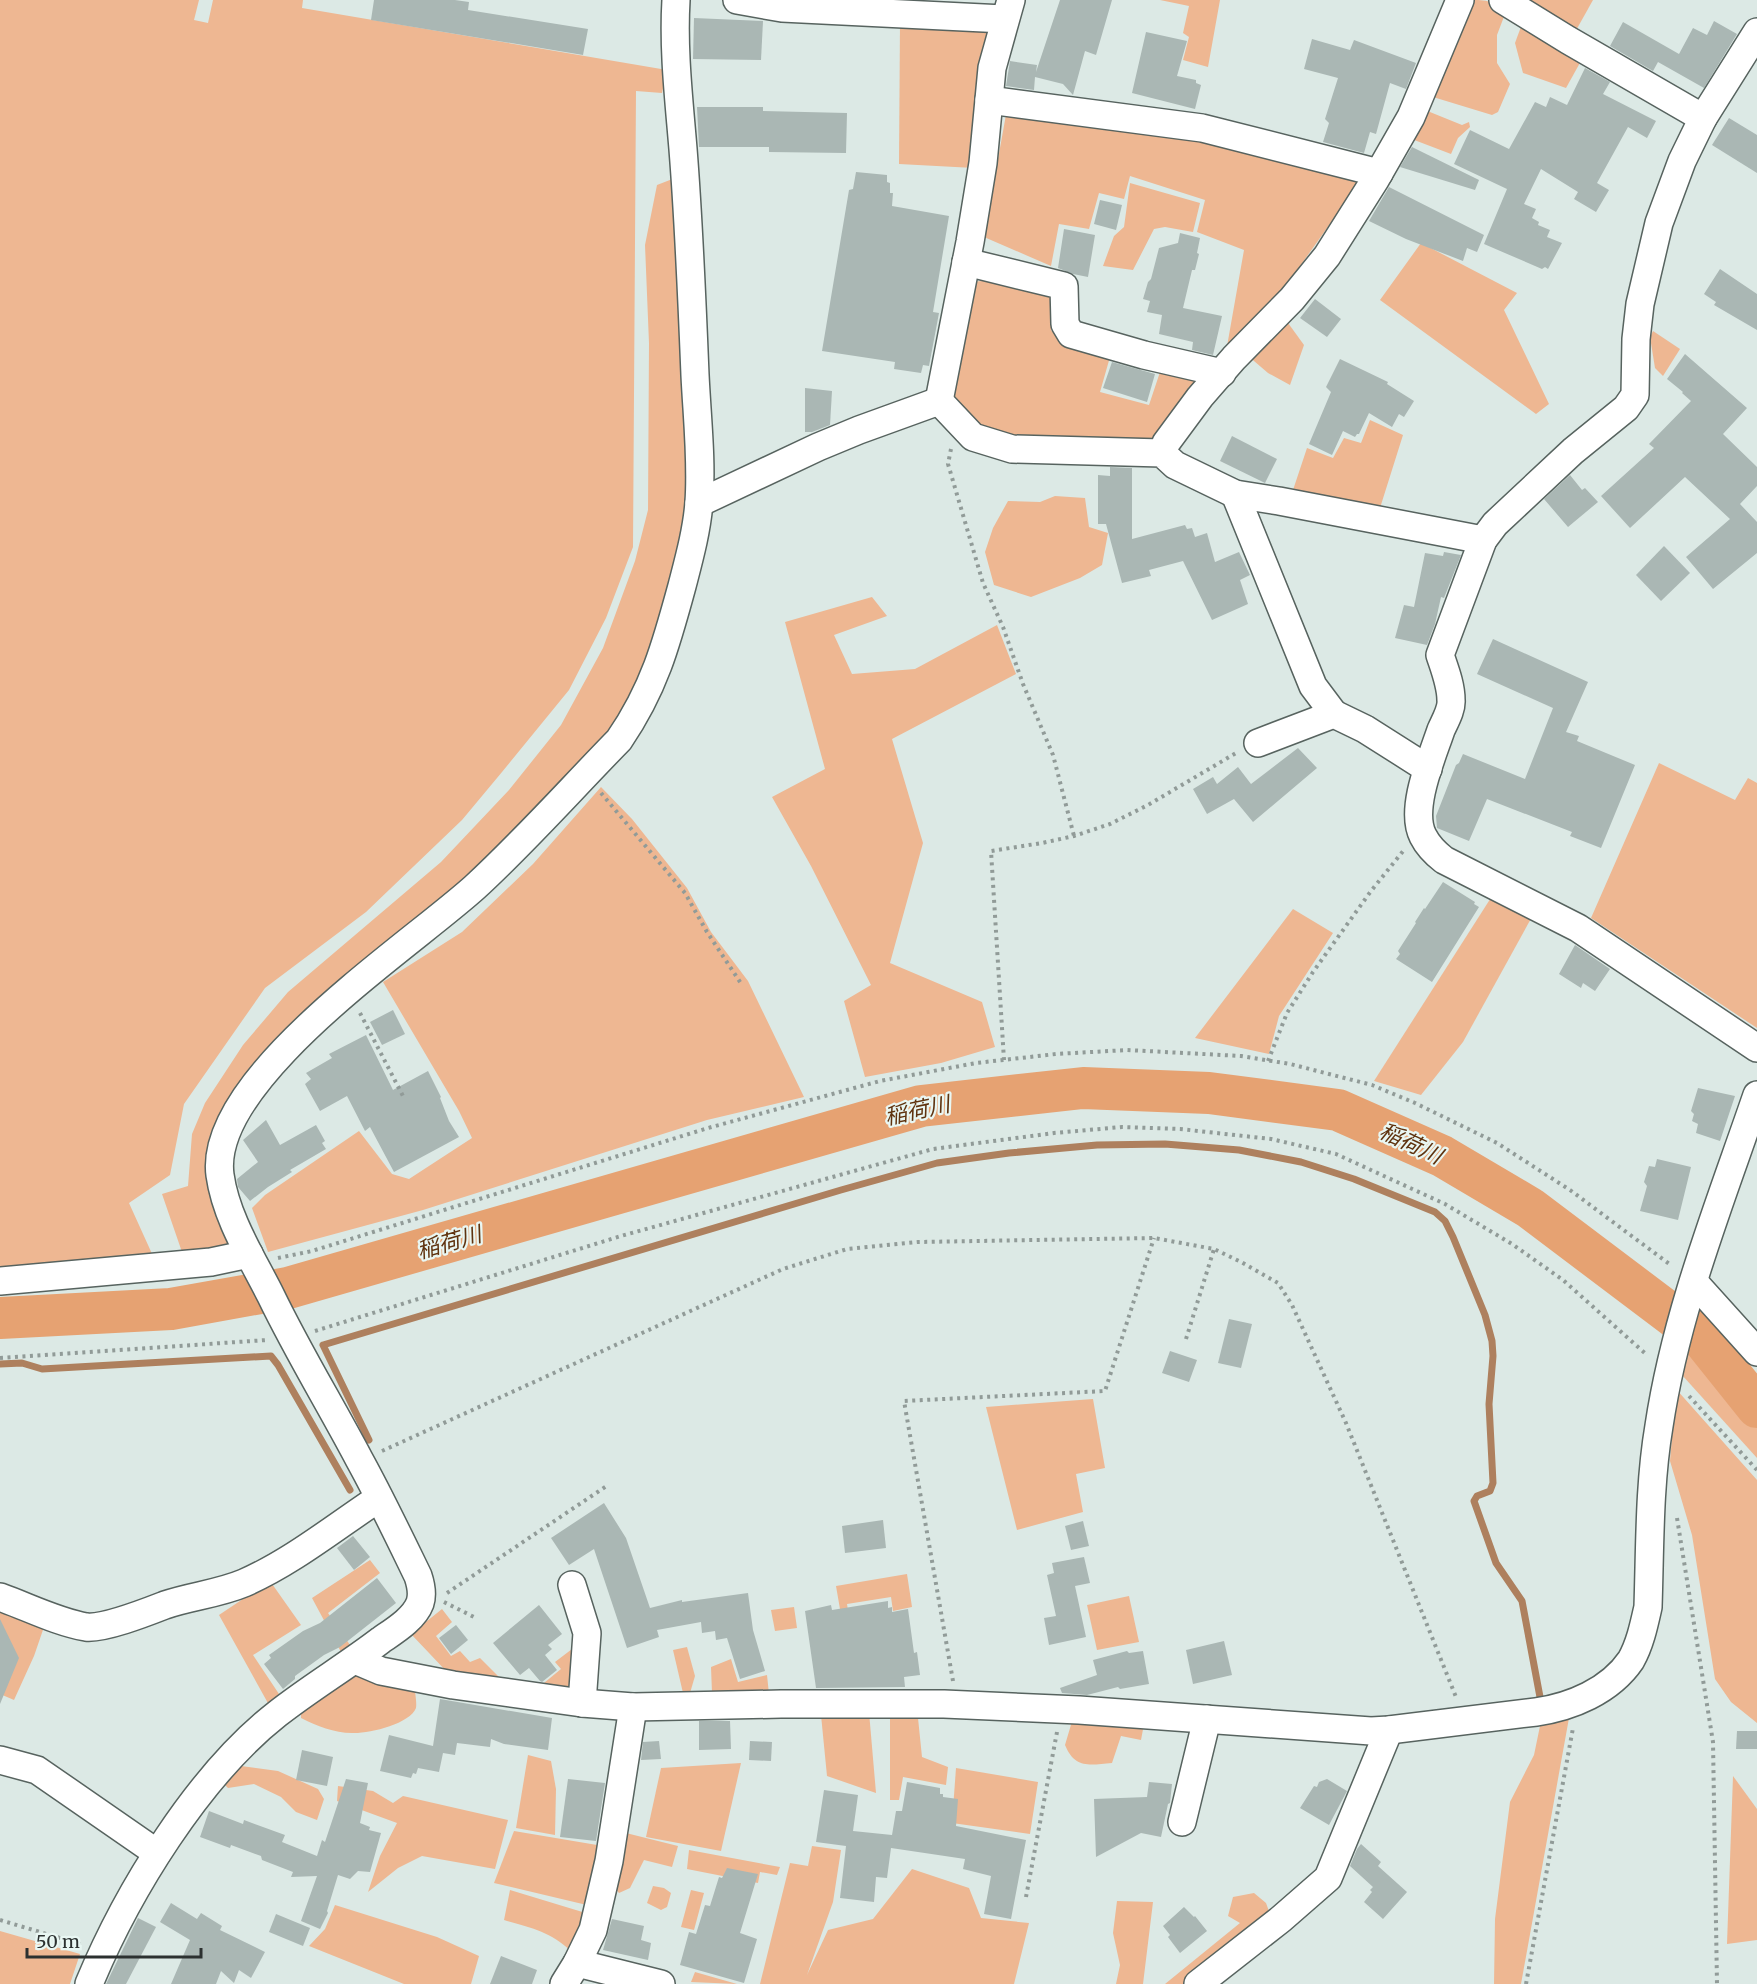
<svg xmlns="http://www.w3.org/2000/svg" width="1757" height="1984" font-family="Merriweather,'Noto Sans JP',serif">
  <rect width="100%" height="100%" fill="#dce9e5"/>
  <g fill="#eeb792">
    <polygon points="0,0 199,0 194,20 208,23 213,0 303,0 302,8 667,70 662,93 636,91 633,547 606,618 569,690 502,772 462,820 366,912 265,988 184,1104 170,1175 129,1203 153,1256 0,1271"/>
    <polygon points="1160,0 1220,0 1208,67 1183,60 1189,37 1183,33 1189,6"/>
    <path d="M1469,0C1487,0 1494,0 1505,14L1497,35V63L1510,84L1498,112L1492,115L1433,97Z"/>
    <polygon points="1519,0 1593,0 1574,34"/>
    <polygon points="900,22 993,26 974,168 899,164"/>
    <polygon points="1522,24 1581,61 1566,88 1523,73 1515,43"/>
    <polygon points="1007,109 1202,134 1364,176 1293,276 1226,352 1244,250 1197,232 1205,200 1130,176 1124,199 1099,193 1089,229 1059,224 1051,266 984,237"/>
    <polygon points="1425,110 1462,125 1469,122 1470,127 1458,138 1451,154 1409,138"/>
    <polygon points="675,178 689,506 652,656 613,728 472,876 231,1097 232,1242 227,1249 183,1255 162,1194 188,1186 192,1134 205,1103 243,1045 288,992 441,862 509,790 561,725 603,648 635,561 648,510 649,343 645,245 657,185"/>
    <polygon points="1130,183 1200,203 1193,232 1165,227 1154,229 1133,270 1103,266 1114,236 1124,227"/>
    <polygon points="1421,243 1517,293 1504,310 1549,404 1536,414 1380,300"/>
    <path d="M986,272L1057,291L1051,330C1063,346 1091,351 1110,357L1100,392L1149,405L1160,372L1205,378L1157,444L1030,442L974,426L949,399L970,282L982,281Z"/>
    <polygon points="1283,316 1304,345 1290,385 1268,373 1247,355"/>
    <polygon points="1653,331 1680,349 1663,376 1655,368 1650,337"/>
    <polygon points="1370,420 1403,435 1380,508 1292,493 1307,448 1333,458 1344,438 1361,443"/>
    <polygon points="1055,496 1085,498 1089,527 1108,533 1102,565 1080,578 1031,597 994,585 985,552 993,528 1008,501 1040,502"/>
    <polygon points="872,597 887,616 834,635 852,674 915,669 997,625 1016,674 892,739 923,843 890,963 982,1002 995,1047 941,1063 865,1077 844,1001 871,985 811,866 772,797 825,769 785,622"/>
    <polygon points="1659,763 1735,800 1748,778 1757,783 1757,1028 1591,918"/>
    <polygon points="601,787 632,819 687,888 711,932 748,981 804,1097 707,1120 423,1210 268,1252 252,1208 265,1195 359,1131 392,1174 409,1179 472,1138 459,1111 383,982 462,932 533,864"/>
    <polygon points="1494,893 1533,915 1463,1042 1421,1095 1374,1081"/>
    <polygon points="1293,909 1333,933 1279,1016 1269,1054 1195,1038"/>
    <polygon points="1693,1338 1699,1341 1757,1419 1757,1458 1682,1375"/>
    <polygon points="1676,1389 1757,1480 1757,1723 1731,1702 1715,1679 1692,1535 1670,1461"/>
    <polygon points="1093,1399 1105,1468 1076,1474 1083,1512 1017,1530 986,1407"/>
    <polygon points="370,1560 380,1573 328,1613 350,1645 341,1652 312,1598"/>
    <polygon points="907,1574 912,1607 893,1611 891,1597 847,1604 852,1636 845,1638 836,1586"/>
    <polygon points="270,1581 301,1625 253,1655 281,1697 269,1705 219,1615"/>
    <polygon points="1129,1596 1139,1642 1097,1650 1087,1605"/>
    <polygon points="794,1607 797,1628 775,1631 771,1610"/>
    <polygon points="442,1609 452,1622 436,1636 451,1656 460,1651 470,1662 480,1658 499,1677 448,1673 411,1634"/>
    <polygon points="0,1610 44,1627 34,1656 14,1700 0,1694"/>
    <polygon points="576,1646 574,1689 544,1683 561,1669 555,1662"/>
    <polygon points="687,1647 695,1676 690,1693 683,1693 673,1650"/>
    <polygon points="731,1659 738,1682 767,1675 769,1694 712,1693 711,1667"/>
    <path d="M353,1675L415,1689C415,1694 417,1703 416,1708C410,1724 368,1734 352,1733C334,1733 317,1726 301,1718V1709Z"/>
    <polygon points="869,1712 876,1793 827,1776 821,1715"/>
    <polygon points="890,1718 918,1718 922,1757 948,1767 946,1785 903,1777 899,1800 890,1800"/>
    <path d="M1073,1718L1144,1724L1141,1740L1121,1736L1112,1763C1089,1765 1075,1769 1065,1745Z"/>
    <polygon points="1569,1718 1521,1984 1494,1984 1495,1919 1510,1802 1534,1755 1540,1726"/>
    <polygon points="528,1755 551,1761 556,1789 555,1835 516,1828"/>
    <polygon points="741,1763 721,1851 646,1837 661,1768"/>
    <polygon points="241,1766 278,1771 318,1789 324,1799 317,1820 296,1812 281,1797 254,1784 228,1788 224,1784"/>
    <polygon points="956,1768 1038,1782 1030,1834 952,1823"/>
    <polygon points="1733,1776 1757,1809 1757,1940 1727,1944"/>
    <polygon points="338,1786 373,1791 393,1803 403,1796 508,1820 495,1869 422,1856 398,1868 368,1892 380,1856 397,1823 337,1801"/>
    <polygon points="514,1831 603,1846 591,1906 494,1883"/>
    <polygon points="626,1833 678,1846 672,1867 644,1860 630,1888 619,1893 615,1888"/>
    <polygon points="812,1846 841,1850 833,1902 807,1975 828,1930 873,1919 912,1869 969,1888 981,1918 1029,1923 1014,1984 760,1984 790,1863 808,1866"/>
    <polygon points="689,1850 780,1867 777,1875 760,1872 758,1883 687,1869"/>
    <polygon points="653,1886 664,1888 671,1893 667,1907 661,1910 647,1903"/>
    <path d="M510,1890L589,1914L571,1951C550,1931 531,1928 504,1920Z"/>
    <polygon points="691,1890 704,1893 694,1930 681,1927"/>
    <polygon points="1254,1893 1266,1903 1270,1914 1184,1984 1165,1984 1240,1923 1228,1916 1233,1897"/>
    <polygon points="1117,1901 1153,1902 1143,1984 1116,1984 1120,1965 1113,1933"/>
    <polygon points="335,1905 437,1937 479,1956 471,1984 404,1984 309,1946 325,1929"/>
    <polygon points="0,1931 80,1954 70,1984 0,1984"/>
    <polygon points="695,1972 737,1984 691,1982"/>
  </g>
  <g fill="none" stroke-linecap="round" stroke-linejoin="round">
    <g stroke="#ae805e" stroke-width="7">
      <polyline points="0,1364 22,1363 42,1369 271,1356 278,1365 350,1490"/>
      <polyline points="369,1440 323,1345 841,1190 937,1163 1009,1153 1097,1145 1165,1144 1239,1150 1301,1162 1354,1179 1435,1212 1445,1221 1453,1237 1485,1315 1492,1341 1493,1356 1489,1404 1493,1483 1490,1491 1477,1496 1474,1501 1496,1563 1522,1601 1540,1697"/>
    </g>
    <polyline stroke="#e6a272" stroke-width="42" points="0,1318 171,1309 288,1288 921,1106 1083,1088 1209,1093 1338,1110 1442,1156 1530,1208 1701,1337 1757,1407"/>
  </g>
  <g fill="#aab7b4">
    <polygon points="374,0 455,0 469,2 468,10 588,29 583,55 371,20"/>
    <polygon points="1060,0 1112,0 1096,55 1085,51 1073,95 1063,84 1035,77 1034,90 1006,86 1010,61 1037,65 1036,72"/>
    <polygon points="694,18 763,21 761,60 693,59"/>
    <polygon points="1714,21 1737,34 1704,88 1658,62 1653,71 1610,46 1623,22 1679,54 1693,28 1707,35"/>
    <polygon points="1146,32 1187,41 1177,76 1196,80 1196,83 1201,85 1195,109 1132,93"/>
    <polygon points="1312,39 1350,50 1354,40 1416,63 1406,89 1390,83 1376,134 1370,132 1364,153 1323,142 1329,123 1325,119 1338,78 1304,69"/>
    <polygon points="1585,68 1610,82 1603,94 1656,121 1647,138 1628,127 1597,183 1609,190 1596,212 1574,199 1578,192 1541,169 1524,204 1536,209 1532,218 1539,222 1538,225 1550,230 1547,237 1562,243 1548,269 1545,267 1542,269 1484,244 1507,189 1454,164 1470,130 1509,149 1535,102 1546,107 1550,97 1567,105"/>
    <polygon points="697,107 763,107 763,111 847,113 846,153 769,152 769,147 699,147"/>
    <polygon points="1729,118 1757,135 1757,173 1712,145"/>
    <polygon points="1412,147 1479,180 1475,190 1400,167"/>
    <polygon points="856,172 887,175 887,182 890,183 890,193 893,193 892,206 949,216 933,312 939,313 929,366 923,365 921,373 894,369 895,362 822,351 849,190 853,189"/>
    <polygon points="1389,187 1484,235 1477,252 1467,248 1463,261 1406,239 1369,221"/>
    <polygon points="1100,200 1122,205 1116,230 1094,224"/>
    <polygon points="1064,229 1095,235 1088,277 1073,274 1058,268"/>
    <polygon points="1180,233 1200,238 1197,253 1199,254 1195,270 1192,270 1183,308 1222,316 1213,355 1192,350 1193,342 1159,334 1162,315 1147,312 1150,301 1143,299 1148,282 1151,279 1159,248 1178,243"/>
    <polygon points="1720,269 1757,294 1757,330 1714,305 1716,302 1704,294"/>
    <polygon points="1315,299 1341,319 1327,337 1300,318"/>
    <polygon points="1685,354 1747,408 1723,434 1757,467 1757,486 1740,504 1757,522 1757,553 1713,589 1686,557 1730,519 1685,477 1630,528 1601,496 1654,448 1649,444 1691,401 1682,393 1683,392 1667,379"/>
    <polygon points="1340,359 1388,382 1387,384 1414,401 1404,417 1399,414 1392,427 1369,413 1359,434 1357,434 1355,437 1343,431 1332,455 1309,444 1331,392 1326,387"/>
    <polygon points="1112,362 1155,374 1147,402 1103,388"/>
    <polygon points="805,388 832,391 830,425 812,432 805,432"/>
    <polygon points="1232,436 1277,459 1265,483 1220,461"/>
    <polygon points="1110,467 1132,468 1132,539 1185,525 1187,529 1192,528 1195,537 1207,533 1215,562 1239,552 1250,575 1240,580 1248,604 1212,620 1183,561 1149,570 1151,576 1122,583 1106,524 1098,524 1098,475 1110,476"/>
    <polygon points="1570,475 1582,490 1585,488 1598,502 1568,527 1544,499"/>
    <polygon points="1664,546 1690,573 1661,601 1636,575"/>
    <polygon points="1444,552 1461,555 1444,598 1441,597 1435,624 1427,645 1395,638 1404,605 1414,607 1425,553 1443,556"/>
    <polygon points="1493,639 1588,682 1566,732 1579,736 1577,741 1635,765 1601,848 1570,836 1572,832 1487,799 1469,841 1437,828 1436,816 1456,765 1459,763 1463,754 1525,779 1553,708 1477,674"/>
    <polygon points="1298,748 1317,768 1253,822 1234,799 1207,814 1193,789 1213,777 1217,784 1238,767 1251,784"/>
    <polygon points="1443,882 1475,902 1474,904 1479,907 1432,982 1396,959 1400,954 1398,951 1416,923 1415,922 1424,908 1425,909"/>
    <polygon points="1575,945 1610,969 1595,991 1583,983 1581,988 1559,974"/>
    <polygon points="393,1010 405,1034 382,1045 370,1022"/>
    <polygon points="366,1035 393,1090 428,1071 441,1097 440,1098 449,1121 459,1137 394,1172 370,1127 365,1131 347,1096 320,1111 305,1084 311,1079 306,1073 332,1058 329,1054"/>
    <polygon points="1698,1088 1735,1096 1720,1141 1696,1133 1698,1124 1692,1121 1694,1114 1691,1111"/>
    <polygon points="266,1120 280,1145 316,1125 325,1141 322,1143 326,1149 290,1170 292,1172 268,1187 250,1201 238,1187 237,1179 258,1162 243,1140"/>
    <polygon points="1657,1159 1691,1167 1678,1220 1640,1211 1647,1186 1644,1182 1649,1166 1655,1167"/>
    <polygon points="1229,1319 1252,1324 1241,1368 1218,1363"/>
    <polygon points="1170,1351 1197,1360 1189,1382 1162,1373"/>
    <polygon points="604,1503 626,1538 650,1608 682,1600 682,1602 748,1593 753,1630 765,1671 740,1679 727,1638 716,1640 715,1631 702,1633 701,1622 657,1630 659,1637 627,1648 594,1549 569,1565 551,1538"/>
    <polygon points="883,1520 886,1548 845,1553 842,1526"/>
    <polygon points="1083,1521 1089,1546 1071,1550 1065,1526"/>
    <polygon points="353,1536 370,1557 354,1570 337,1548"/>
    <polygon points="1084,1557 1090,1583 1075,1586 1086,1637 1049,1645 1044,1618 1056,1616 1047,1575 1054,1573 1052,1563"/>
    <polygon points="377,1578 396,1603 340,1647 324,1655 295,1676 295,1679 283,1689 264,1664 271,1658 269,1655 303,1631 320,1623"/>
    <polygon points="888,1601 888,1608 892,1607 892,1612 908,1609 914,1653 917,1652 920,1675 904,1677 905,1687 816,1688 805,1611 831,1605 832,1610"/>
    <polygon points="539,1605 562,1634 548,1645 552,1649 545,1655 557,1670 542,1682 540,1681 529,1668 520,1675 493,1643"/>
    <polygon points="0,1619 19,1658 0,1704"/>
    <polygon points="456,1625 468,1640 451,1654 439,1638"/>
    <polygon points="1224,1641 1232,1675 1193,1684 1186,1650"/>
    <polygon points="1127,1651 1129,1653 1143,1651 1149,1684 1120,1689 1118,1687 1087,1695 1062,1693 1060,1688 1097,1675 1093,1660"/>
    <polygon points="440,1699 552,1718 548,1750 504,1744 491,1739 490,1747 457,1743 455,1755 443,1753 439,1772 418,1768 416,1774 413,1773 411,1778 380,1771 389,1735 433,1746"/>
    <polygon points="699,1721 730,1721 731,1749 699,1750"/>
    <polygon points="1737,1731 1757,1731 1757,1749 1736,1749"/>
    <polygon points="659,1741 661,1759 641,1760 643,1742"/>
    <polygon points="750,1741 772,1742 771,1761 749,1760"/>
    <polygon points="302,1750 333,1757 327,1786 296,1780"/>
    <polygon points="346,1779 368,1783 360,1823 370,1827 369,1830 381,1833 370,1872 358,1871 350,1879 338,1875 327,1911 328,1913 320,1929 301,1921 317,1876 291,1877 293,1872 262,1860 261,1856 231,1845 230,1848 200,1837 209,1811 243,1824 244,1820 285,1835 282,1842 317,1856 322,1840 325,1842"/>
    <polygon points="568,1779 605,1783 596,1841 560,1837"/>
    <polygon points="1327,1779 1347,1791 1329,1825 1300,1808 1314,1786 1317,1787 1319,1782"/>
    <polygon points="907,1782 940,1788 940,1794 943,1794 943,1797 958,1799 956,1826 1026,1840 1011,1919 984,1914 991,1876 963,1869 965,1859 891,1848 887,1878 876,1877 874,1902 840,1898 846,1846 816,1842 824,1790 858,1795 853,1831 892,1835 896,1811 902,1811"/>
    <polygon points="1149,1782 1172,1784 1170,1803 1168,1804 1161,1837 1141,1833 1096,1857 1094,1799 1147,1797"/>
    <polygon points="1361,1844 1381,1862 1378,1866 1407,1892 1383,1919 1364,1902 1372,1892 1370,1890 1373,1887 1350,1866 1357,1849"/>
    <polygon points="727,1868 758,1874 740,1933 757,1939 744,1983 680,1965 689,1932 696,1934 705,1905 710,1906 719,1877 722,1878"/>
    <polygon points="171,1903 197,1919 201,1913 222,1926 220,1930 265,1952 251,1978 239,1970 234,1983 221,1971 216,1984 171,1984 190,1940 160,1922"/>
    <polygon points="1184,1907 1194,1917 1195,1916 1207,1931 1180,1953 1168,1937 1170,1935 1163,1926"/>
    <polygon points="276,1914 310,1928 303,1946 269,1932"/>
    <polygon points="138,1918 156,1927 126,1984 106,1984"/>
    <polygon points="612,1919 644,1926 641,1940 651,1943 648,1960 603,1950"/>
    <polygon points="501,1956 537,1970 532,1984 490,1984"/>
  </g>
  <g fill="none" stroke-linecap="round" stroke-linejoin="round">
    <defs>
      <g id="minor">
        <polyline points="737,0 782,8 1004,19"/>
        <polyline points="1503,0 1568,40 1703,118"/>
        <path d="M1757,32L1703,118L1682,161L1659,223L1640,304L1636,339L1635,395L1626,408L1573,451L1495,524L1483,540L1440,655C1445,670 1451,685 1451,700C1452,709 1445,721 1441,730C1432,757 1409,809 1423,836C1428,846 1435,853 1444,860L1578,928L1757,1048"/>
        <polyline points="989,100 1202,128 1379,173"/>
        <polyline points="966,262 1064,286 1065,324 1071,334 1144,355 1222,373"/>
        <polyline points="939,401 973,437 1012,449 1162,453 1175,465 1235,494 1279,501 1483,540"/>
        <polyline points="939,401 970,242 983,163 992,68 1011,0"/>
        <polyline points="1162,453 1166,443 1200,397 1234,358 1292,299 1327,256 1375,180 1411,117 1460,0"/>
        <polyline points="1235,494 1313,686 1334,714"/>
        <polyline points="699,503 818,447 859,430 939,401"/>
        <polyline points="1258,743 1334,714 1365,729 1428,769"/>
        <polyline points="0,1281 211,1262 249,1254"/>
        <polyline points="1694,1282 1757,1352"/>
        <polyline points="572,1585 587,1633 582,1703"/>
        <path d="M0,1597C28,1607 57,1622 86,1627C104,1629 147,1612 165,1605C191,1596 218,1594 244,1583C292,1562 335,1527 379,1498"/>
        <path d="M355,1660L381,1671L453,1685L582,1703L633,1707L781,1704H944L1079,1710L1371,1731L1389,1730L1536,1712C1571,1707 1610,1691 1631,1660C1640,1644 1644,1625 1648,1607C1650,1547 1649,1485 1659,1426C1676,1312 1720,1203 1757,1095"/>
        <polyline points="0,1760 37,1770 157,1853"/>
        <polyline points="1182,1822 1207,1719"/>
        <polyline points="577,1963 661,1984"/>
        <path d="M89,1984C127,1892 198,1776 277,1714C310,1688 347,1666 381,1640C394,1631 414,1619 420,1603C423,1594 421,1585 418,1576C399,1537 380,1497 359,1459C330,1404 298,1352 271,1296C252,1258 226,1218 220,1175C207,1079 410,946 475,887C525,841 571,789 619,740C654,689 666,645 682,586C689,559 697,530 699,502C702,460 697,417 695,375C692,300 689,224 683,149C679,100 673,50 676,0"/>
        <polyline points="564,1984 577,1963 593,1930 609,1861 633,1707"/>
        <polyline points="1198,1984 1281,1919 1328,1878 1389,1730"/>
      </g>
    </defs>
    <use href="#minor" stroke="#57635f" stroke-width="30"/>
    <g stroke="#919b98" stroke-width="4" stroke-dasharray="3 4.5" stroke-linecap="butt">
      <polyline points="951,449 948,464 983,583 1003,627 1023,684 1053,755 1074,836"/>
      <polyline points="601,793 685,893 707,932 742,985"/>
      <polyline points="360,1013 404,1098"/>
      <polyline points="1004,1060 991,851 1042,843 1074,836 1110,824 1148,805 1236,753"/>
      <polyline points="1268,1061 1287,1013 1313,972 1371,891 1404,850"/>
      <polyline points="278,1258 312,1251 708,1128 880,1081 976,1063 1056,1054 1127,1050 1241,1056 1290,1064 1372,1085 1415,1103 1497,1143 1570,1190 1672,1266"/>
      <polyline points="315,1331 621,1236 933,1149 1054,1133 1122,1127 1180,1129 1271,1139 1336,1154 1445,1204 1512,1244 1563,1280 1647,1355"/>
      <polyline points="1186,1339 1214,1249"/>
      <polyline points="0,1358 267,1340"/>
      <polyline points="1689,1396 1757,1470"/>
      <polyline points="382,1451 783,1269 847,1249 918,1242 1154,1238 1214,1249 1241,1262 1278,1283 1292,1305 1346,1423 1456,1697"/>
      <polyline points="1677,1518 1713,1742 1717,1984"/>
      <polyline points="447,1593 608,1485"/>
      <polyline points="444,1602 476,1618"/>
      <polyline points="953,1681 904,1401 1105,1391 1154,1238"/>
      <polyline points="1026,1897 1057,1732"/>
      <polyline points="0,1920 80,1944"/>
      <polyline points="1526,1984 1573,1728"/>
    </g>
    <use href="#minor" stroke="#fff" stroke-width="27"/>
  </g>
  <g text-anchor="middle" stroke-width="4.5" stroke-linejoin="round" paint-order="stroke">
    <g font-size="22" font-style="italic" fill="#5f330f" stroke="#e9f7f3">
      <text transform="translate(917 1110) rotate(-12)" y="8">稲荷川</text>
      <text transform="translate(1411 1143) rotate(25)" y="8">稲荷川</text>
      <text transform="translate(449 1242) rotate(-16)" y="8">稲荷川</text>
    </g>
  </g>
  <path d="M27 1948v9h174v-9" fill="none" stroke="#2c3130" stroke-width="3"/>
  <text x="36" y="1948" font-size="18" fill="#2c3130" stroke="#e9f7f3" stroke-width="4.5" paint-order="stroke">50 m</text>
</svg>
